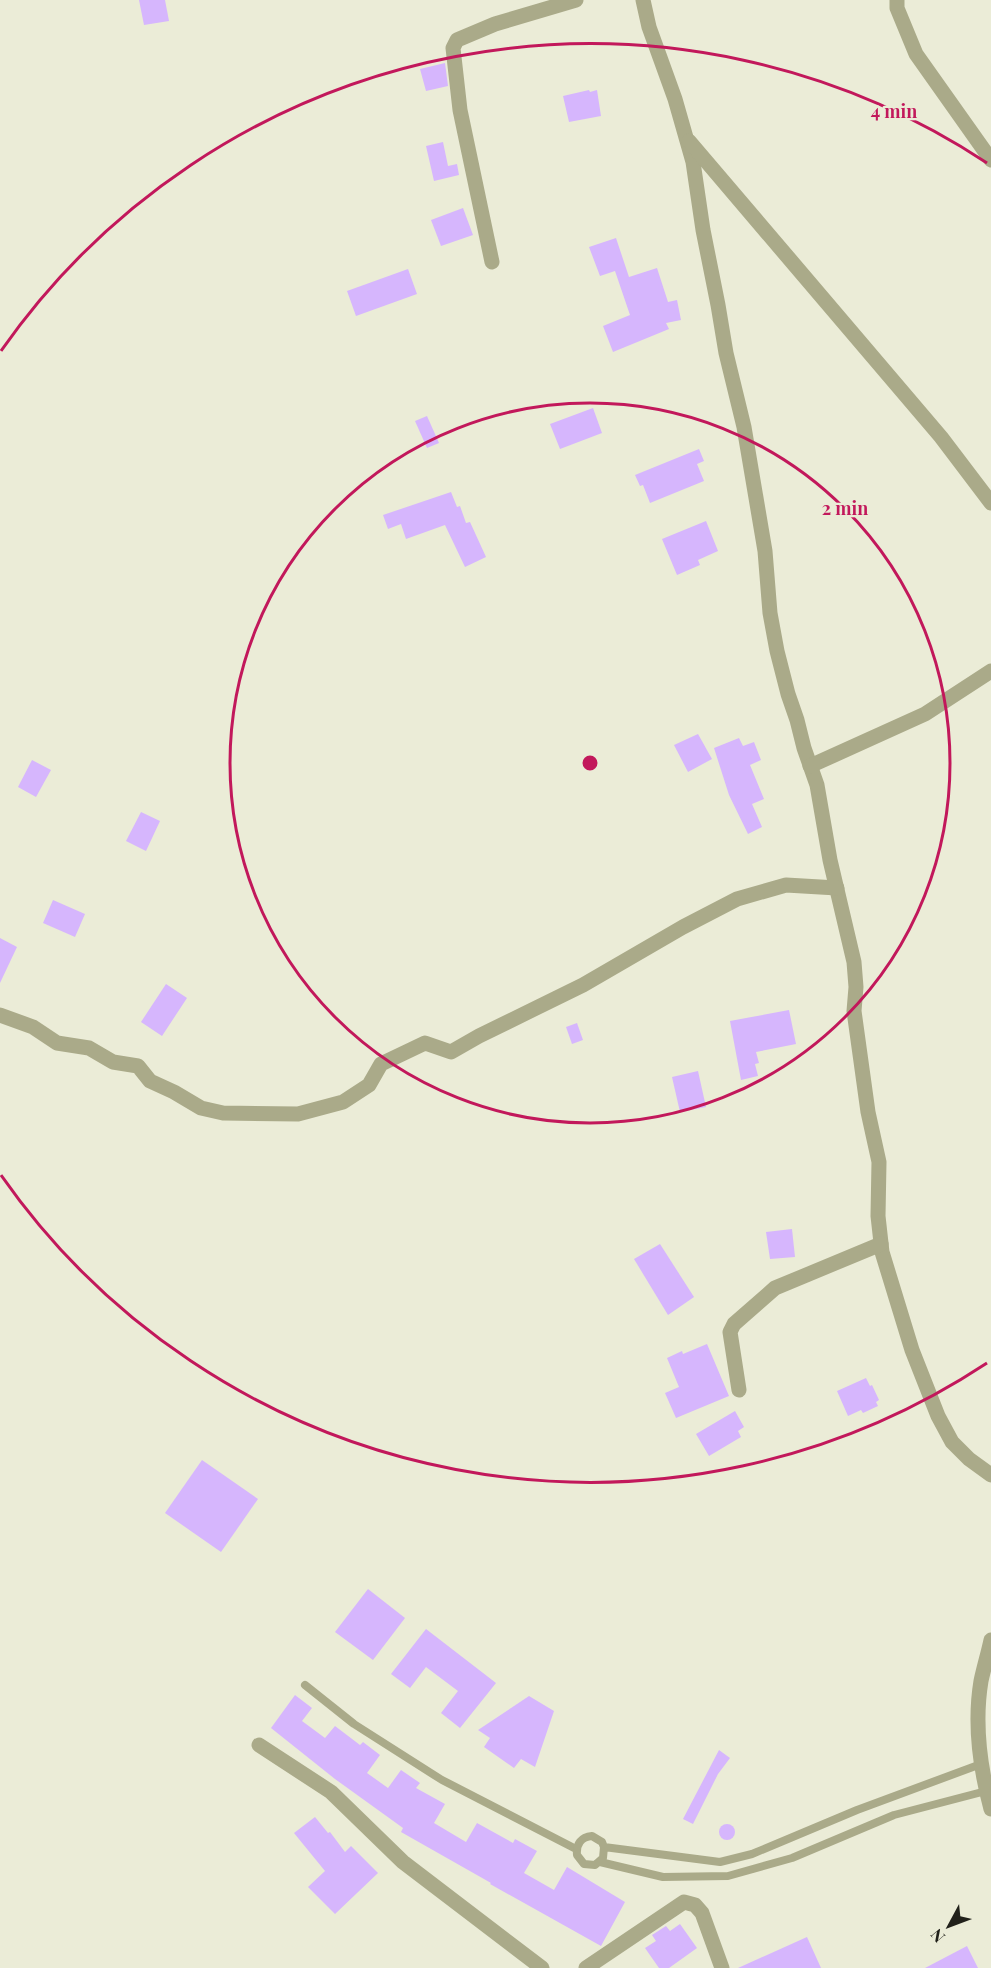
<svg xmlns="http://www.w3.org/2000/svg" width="991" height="1968" font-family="'Playfair Display',serif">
  <rect width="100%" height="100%" fill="#ebecd7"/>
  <g fill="#d6b6fd">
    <polygon points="139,0 165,0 169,21 144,25"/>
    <polygon points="445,63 448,86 426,91 420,69"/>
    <polygon points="589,90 590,92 597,90 601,116 569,122 563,96"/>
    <polygon points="443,142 448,166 457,164 459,175 434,181 426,146"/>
    <polygon points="463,208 473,235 441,246 431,220"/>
    <polygon points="616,238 629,277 657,268 668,302 677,300 681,320 666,323 669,329 613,352 603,326 630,315 615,271 600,276 589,247"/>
    <polygon points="408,269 417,294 356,316 347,291"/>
    <polygon points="593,408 602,433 560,449 550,424"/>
    <polygon points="427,416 439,443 427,448 415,421"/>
    <polygon points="699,449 704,461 697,464 704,481 650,503 643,485 640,486 635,475"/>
    <polygon points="451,492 457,507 460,506 466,523 470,522 486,557 465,567 445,525 406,539 401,524 388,529 383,515"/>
    <polygon points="706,521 718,551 698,560 700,565 677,575 662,539"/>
    <polygon points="698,734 712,759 688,772 674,745"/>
    <polygon points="739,738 743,746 754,742 761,760 750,765 764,799 752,804 762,827 748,834 729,795 714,748"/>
    <polygon points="32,760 51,770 36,797 18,787"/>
    <polygon points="141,812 160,821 146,851 126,841"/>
    <polygon points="53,900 85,914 75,937 43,923"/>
    <polygon points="0,938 17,947 0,983"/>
    <polygon points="166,984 187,998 162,1036 141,1022"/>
    <polygon points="789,1010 796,1044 756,1052 759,1063 755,1064 758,1076 741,1080 730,1021"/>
    <polygon points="577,1023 583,1040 572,1044 566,1027"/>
    <polygon points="698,1071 706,1107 680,1112 672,1077"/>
    <polygon points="792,1229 795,1257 770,1259 766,1232"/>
    <polygon points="660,1244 694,1297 668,1315 634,1259"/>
    <polygon points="707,1344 729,1396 676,1418 665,1393 679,1387 667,1358 682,1351 683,1354"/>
    <polygon points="866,1378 870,1386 872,1385 879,1400 876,1402 878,1406 863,1413 861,1410 848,1416 837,1391"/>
    <polygon points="735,1411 744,1427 738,1431 741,1437 709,1456 696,1434"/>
    <polygon points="202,1460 258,1499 221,1552 165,1513"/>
    <polygon points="368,1589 405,1618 373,1660 335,1632"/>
    <polygon points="426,1629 496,1683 460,1728 441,1713 458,1691 426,1667 410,1688 391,1674"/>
    <polygon points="295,1695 312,1708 302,1721 325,1738 335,1726 360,1745 363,1742 380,1755 367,1773 388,1788 401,1770 420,1783 416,1788 445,1804 434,1823 466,1842 477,1823 513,1843 515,1839 537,1851 524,1873 554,1890 567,1867 625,1902 601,1946 490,1884 491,1883 401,1832 403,1828 335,1779 271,1728"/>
    <polygon points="529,1696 554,1711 535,1767 521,1759 514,1768 484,1747 490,1738 478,1730"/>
    <polygon points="719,1750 730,1758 718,1774 693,1824 683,1819"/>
    <polygon points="315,1817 328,1833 330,1832 345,1852 351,1846 378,1873 335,1914 308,1887 325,1871 294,1833"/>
    <circle cx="727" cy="1832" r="8"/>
    <polygon points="680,1924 697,1948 669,1968 659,1968 645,1948 656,1941 652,1935 666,1926 670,1931"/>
    <polygon points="807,1937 821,1968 738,1968"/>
    <polygon points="967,1946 978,1968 925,1968"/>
  </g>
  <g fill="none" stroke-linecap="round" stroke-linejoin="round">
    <g stroke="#aaaa89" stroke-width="8">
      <polyline points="305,1685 354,1724 442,1780 576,1849"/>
      <path d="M604,1847L603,1858L595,1865L584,1864L577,1855C576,1844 581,1837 592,1836L602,1842L604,1847L720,1862L752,1854L857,1810L981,1764"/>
      <polyline points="600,1862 663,1877 728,1876 792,1858 894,1815 986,1791"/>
    </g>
    <g stroke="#aaaa89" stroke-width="15">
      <polyline points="643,0 649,27 675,99 693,162 703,230 718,305 726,353 744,427 765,551 770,613 777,651 788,694 797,720 804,748 817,785 830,860 854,962 856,987 854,1011 868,1112 879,1162 878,1216 882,1252 912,1350 938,1416 952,1442 969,1459 991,1475"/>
      <polyline points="897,0 897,8 916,54 991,160"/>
      <polyline points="689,141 941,437 991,503"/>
      <polyline points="492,262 460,110 453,48 457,40 495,24 576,0"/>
      <polyline points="810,766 925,714 991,671"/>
      <polyline points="0,1015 33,1027 57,1043 89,1048 113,1062 138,1066 150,1081 174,1092 201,1108 223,1113 298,1114 343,1102 369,1085 381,1064 425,1043 451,1052 479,1036 583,985 683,927 737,899 786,885 837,888"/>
      <polyline points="739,1390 730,1332 734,1324 775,1288 881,1244"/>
      <path d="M991,1640C988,1654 984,1667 981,1681C974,1723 980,1768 991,1809"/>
      <polyline points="259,1745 331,1792 403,1862 542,1968"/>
      <polyline points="586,1968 684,1902 695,1905 702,1913 722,1968"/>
    </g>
  </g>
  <g fill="none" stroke="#c2185b" stroke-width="3">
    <circle cx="590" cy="763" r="360"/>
    <path d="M987 1363A719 719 0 0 1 1 1175M1 351A719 719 0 0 1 987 163"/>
  </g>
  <circle cx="590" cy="763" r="9" fill="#c2185b" stroke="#ebecd7" stroke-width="3"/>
  <g font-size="18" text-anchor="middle" font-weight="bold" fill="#c2185b" stroke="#ebecd7" stroke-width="4.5" stroke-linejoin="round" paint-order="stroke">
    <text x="894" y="118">4 min</text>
    <text x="845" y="515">2 min</text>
  </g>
  <g transform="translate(949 1926) rotate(229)" stroke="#ebecd7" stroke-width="4.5" paint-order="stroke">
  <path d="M0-4.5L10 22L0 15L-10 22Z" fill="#21211a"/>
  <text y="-9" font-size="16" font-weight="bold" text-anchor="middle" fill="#21211a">N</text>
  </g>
</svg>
